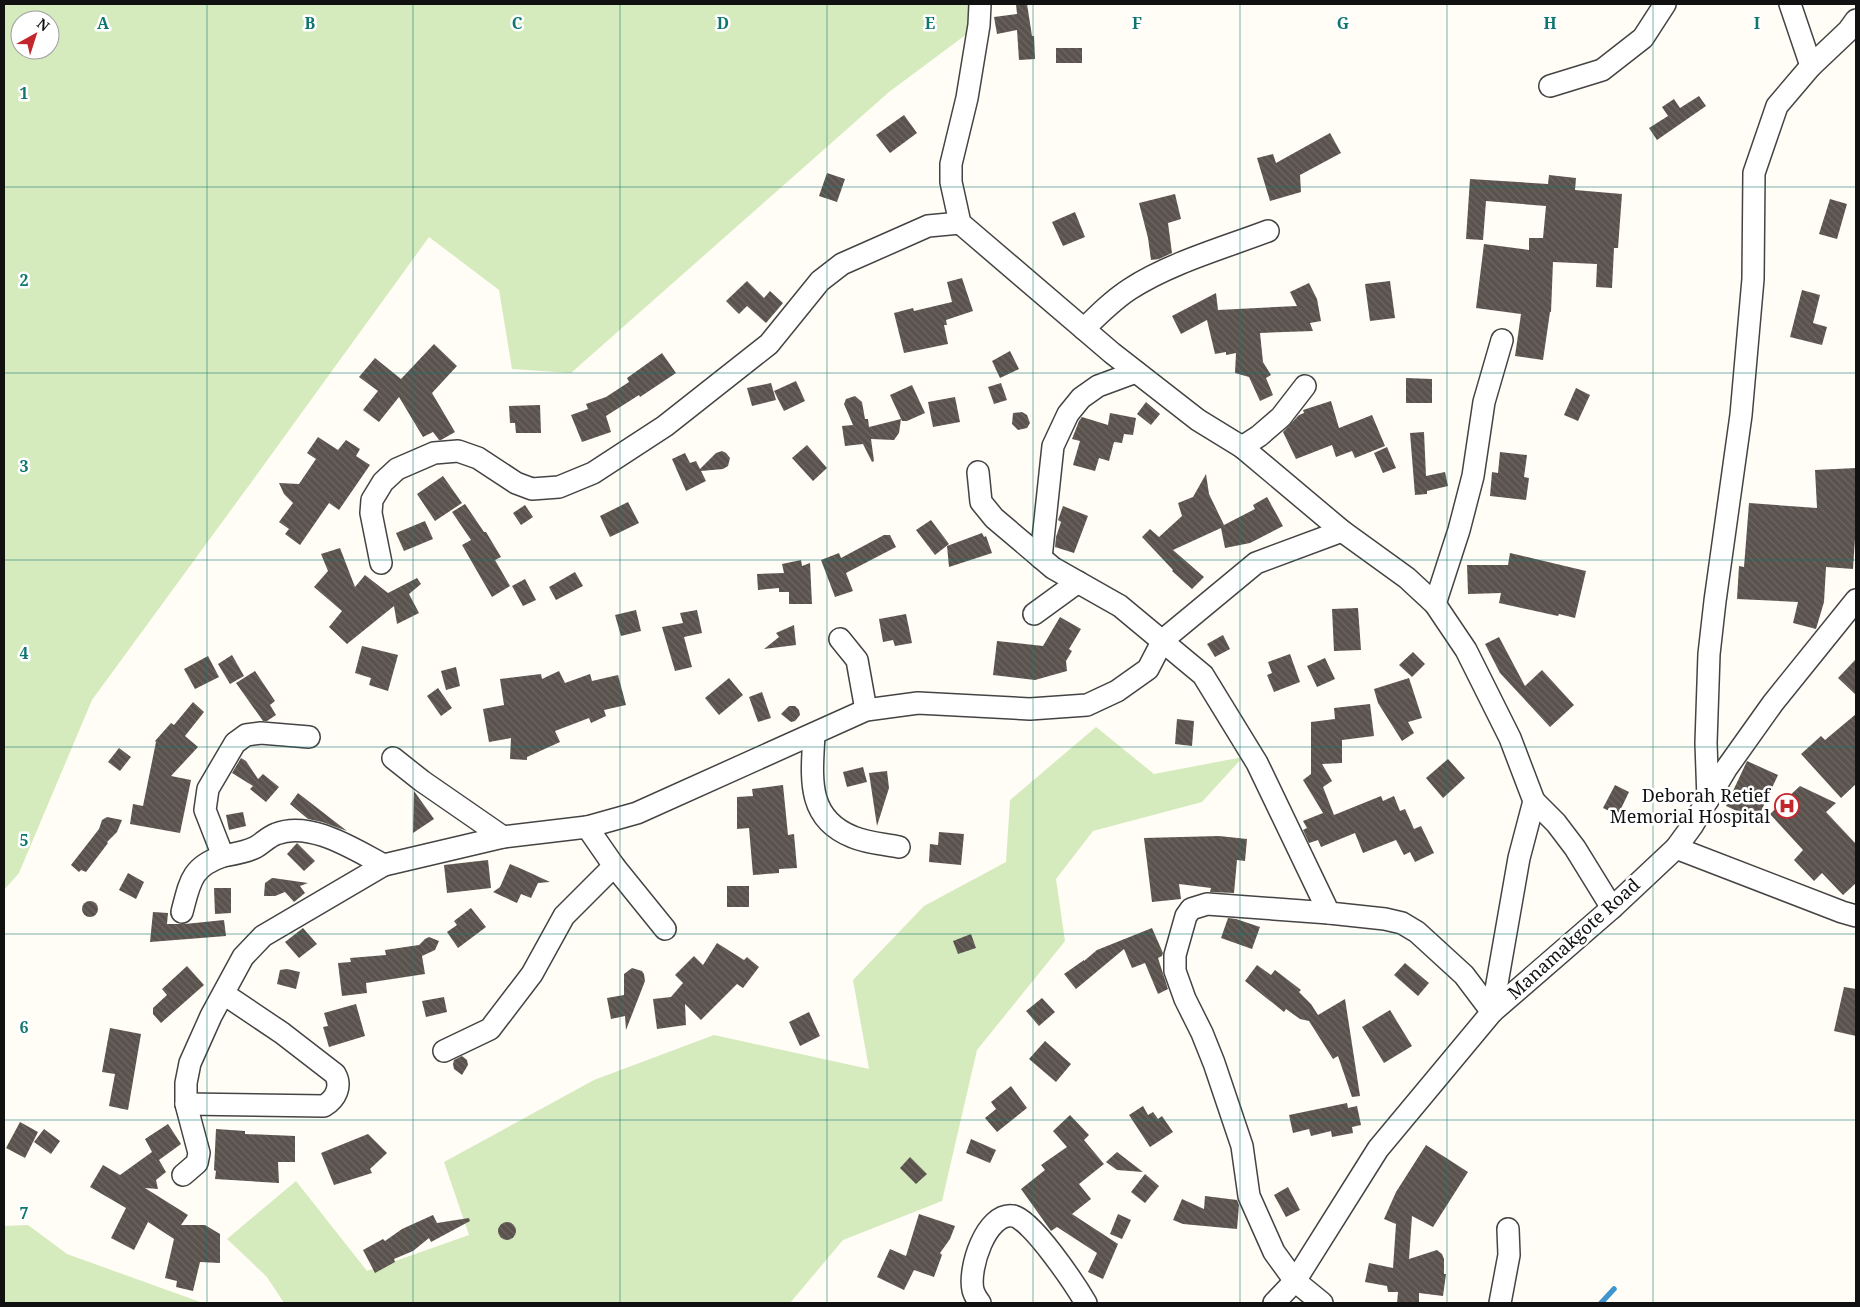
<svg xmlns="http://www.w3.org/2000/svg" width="1860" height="1307" font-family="'Noto Serif',serif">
  <defs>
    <pattern id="building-back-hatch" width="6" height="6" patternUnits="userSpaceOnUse" patternTransform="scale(1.25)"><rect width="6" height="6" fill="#5a524d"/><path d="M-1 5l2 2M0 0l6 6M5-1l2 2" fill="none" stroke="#6d6662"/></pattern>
  </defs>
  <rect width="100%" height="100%" fill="#fffdf5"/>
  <g fill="#d5ebbd" fill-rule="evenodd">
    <path d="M4,4H980L979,25L889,92L571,373L512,369L499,290L429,237L250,484L92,700L19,873L4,890ZM20,20H50V50H20Z"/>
    <polygon points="1096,727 1154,774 1243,757 1202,802 1093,831 1056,879 1065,941 977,1050 942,1201 843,1240 790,1303 284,1303 267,1277 227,1239 296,1181 367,1271 469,1235 444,1162 594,1080 714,1035 869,1069 853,980 924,906 1006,862 1010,800"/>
    <polygon points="28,1225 67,1254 203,1303 4,1303 4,1226"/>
  </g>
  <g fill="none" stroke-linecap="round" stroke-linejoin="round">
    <polyline stroke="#3f96cf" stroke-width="5.5" points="1601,1303 1614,1289"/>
  </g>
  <g fill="url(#building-back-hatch)">
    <polygon points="1016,4 1027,4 1032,36 1034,36 1035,59 1019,60 1017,30 997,34 994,17 1017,14"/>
    <rect x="1056" y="48" width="26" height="15"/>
    <polygon points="1699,96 1706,106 1657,140 1649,128 1668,116 1662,107 1674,99 1680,108"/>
    <polygon points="904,115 917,133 890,153 876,135"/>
    <polygon points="1330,133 1341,153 1300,175 1301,192 1270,201 1257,158 1273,154 1276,163"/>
    <polygon points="827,173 845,179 837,202 819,196"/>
    <polygon points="1549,175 1576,178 1575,190 1622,194 1618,248 1614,248 1612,288 1596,287 1597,264 1553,262 1551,312 1550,312 1543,360 1515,356 1521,314 1476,308 1484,244 1529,250 1529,238 1543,238 1546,206 1486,201 1483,240 1466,239 1470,179 1548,184"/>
    <polygon points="1175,194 1181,219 1168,223 1172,253 1159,259 1151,260 1148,238 1139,203"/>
    <polygon points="1830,199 1847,204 1837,239 1819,234"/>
    <polygon points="1075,212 1085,237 1063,246 1052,222"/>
    <polygon points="962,278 973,311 946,320 947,325 944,325 948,344 904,353 894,313 913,308 914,311 952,302 947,282"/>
    <polygon points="747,281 764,298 770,291 783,303 766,323 747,306 739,314 726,301"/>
    <polygon points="1390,281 1395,318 1370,321 1365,284"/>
    <polygon points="1309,283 1317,299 1321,321 1310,323 1313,331 1260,333 1263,362 1271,375 1266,378 1273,395 1260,401 1249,377 1235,373 1236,353 1226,355 1226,352 1215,354 1207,320 1181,334 1172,316 1216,293 1218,310 1297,306 1290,292"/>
    <polygon points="1802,290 1820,295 1813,323 1827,327 1822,345 1790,337"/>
    <polygon points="434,344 457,366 432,393 455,432 441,440 439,440 433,432 423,437 399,397 379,422 363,410 378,391 359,377 375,358 401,379"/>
    <polygon points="1010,351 1019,369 1000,378 992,361"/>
    <polygon points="662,353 676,373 640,397 639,395 606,416 611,432 582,442 571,415 588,409 586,404 606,397 629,382 627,378"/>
    <polygon points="1406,378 1432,379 1432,403 1406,403"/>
    <polygon points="796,381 805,401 784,411 774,391"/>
    <polygon points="771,383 776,400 752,406 747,388"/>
    <polygon points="1001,383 1007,400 994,404 988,387"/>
    <polygon points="912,385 925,413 907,421 902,421 890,395"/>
    <polygon points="1576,388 1590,395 1578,421 1564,415"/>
    <polygon points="855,396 862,402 865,419 868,419 869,427 901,419 899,433 894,440 871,439 874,461 872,462 863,444 845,446 842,426 853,425 844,404 846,399"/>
    <polygon points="955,397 960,422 933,427 928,402"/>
    <polygon points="1331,401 1339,428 1372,415 1385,446 1355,458 1352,451 1336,457 1332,445 1296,459 1283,432 1299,415 1304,413 1303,410"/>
    <polygon points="1146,402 1160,414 1151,425 1137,414"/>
    <polygon points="540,405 541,433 516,433 515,423 510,423 509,406"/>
    <polygon points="1022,412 1027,415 1030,423 1027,428 1018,430 1012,424 1013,413"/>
    <polygon points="1110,413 1136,418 1133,435 1124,434 1122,443 1114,442 1109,461 1099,458 1095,471 1073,465 1080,441 1072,439 1079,421 1082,417 1108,425"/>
    <polygon points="1424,432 1426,476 1445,472 1448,486 1427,491 1427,494 1415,495 1410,433"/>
    <polygon points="318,437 338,450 346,440 360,449 356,456 370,465 339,510 329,503 300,545 285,534 289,529 279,522 293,503 284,494 279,483 299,484 316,459 307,453"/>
    <polygon points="807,445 827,468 813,481 792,458"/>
    <polygon points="1387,447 1396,468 1383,473 1374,453"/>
    <polygon points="722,451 726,453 730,458 728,466 723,469 701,471 706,481 686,491 672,459 685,453 690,463 696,461 700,469 716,453"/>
    <polygon points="1500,452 1527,455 1524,477 1529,478 1526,500 1490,496 1492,472 1498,473"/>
    <polygon points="1856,468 1856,524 1853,569 1826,567 1824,602 1816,629 1793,623 1798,602 1737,599 1739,566 1744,567 1749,503 1817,508 1815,470"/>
    <polygon points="1206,474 1209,494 1224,525 1255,509 1253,505 1267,497 1283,526 1250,543 1225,548 1221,528 1173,550 1204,577 1192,589 1172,571 1173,570 1142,537 1150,529 1159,537 1182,516 1178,503 1193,497"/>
    <polygon points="443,476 462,503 435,521 417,494"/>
    <polygon points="628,502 639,523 610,537 600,516"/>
    <polygon points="465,504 484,532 486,532 501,557 495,560 510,586 492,597 462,545 471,540 452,512"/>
    <polygon points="525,505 533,517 521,525 513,513"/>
    <polygon points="1063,506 1088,516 1074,553 1055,547 1056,537 1061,522 1058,520"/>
    <polygon points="931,520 949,544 935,555 916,530"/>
    <polygon points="425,521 433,539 404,551 396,533"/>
    <polygon points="982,533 984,537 986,536 992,553 949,567 947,546"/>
    <polygon points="884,535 890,535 896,547 846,573 853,591 835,597 821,560 839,553 841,558"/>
    <polygon points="340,548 355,587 365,575 388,593 417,578 421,584 409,594 419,613 397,624 394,606 347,644 329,627 342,611 314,587 328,571 321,554"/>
    <polygon points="1510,553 1586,571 1575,618 1559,614 1558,616 1499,603 1501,593 1468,594 1467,565 1508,565"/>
    <polygon points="801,560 802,566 810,563 812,604 789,604 789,592 779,592 779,588 758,590 757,574 784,573 782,564"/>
    <polygon points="575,572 583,586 556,600 549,587"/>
    <polygon points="525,579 536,600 523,606 512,586"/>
    <polygon points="1358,608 1361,650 1334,651 1332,609"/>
    <polygon points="636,610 641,631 621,636 615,615"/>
    <polygon points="697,610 702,633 684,637 692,667 675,671 662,627 683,623 680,613"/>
    <polygon points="906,614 912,643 895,646 893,640 883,642 879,619"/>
    <polygon points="1060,617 1081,629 1069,649 1072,651 1066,661 1067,671 1035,680 993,675 997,641 1043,646"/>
    <polygon points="794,625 796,645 764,649 779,637 776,633"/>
    <polygon points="1223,635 1230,649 1215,657 1207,644"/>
    <polygon points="1499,637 1525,686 1542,670 1574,705 1550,727 1500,673 1485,644"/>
    <polygon points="362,646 398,655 388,691 369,685 371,678 355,673"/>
    <polygon points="1413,652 1425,664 1412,677 1399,665"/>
    <polygon points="1290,654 1300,682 1274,692 1267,675 1272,673 1268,662"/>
    <polygon points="232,655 244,676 230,684 218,664"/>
    <polygon points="208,656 219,677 195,689 184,669"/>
    <polygon points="1325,658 1335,679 1317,687 1307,666"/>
    <polygon points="1856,659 1856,695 1838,678"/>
    <polygon points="456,667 460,686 446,690 441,671"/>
    <polygon points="255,671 275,701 270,705 276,715 267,721 263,721 236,683"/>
    <polygon points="559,671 565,683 590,674 592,681 618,675 626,705 604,710 606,716 591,723 589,718 555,731 560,742 527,757 527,760 510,759 511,738 489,742 483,709 504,705 500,679 541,674 542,679"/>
    <polygon points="729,678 743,695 719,715 705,698"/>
    <polygon points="1409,678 1422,718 1408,722 1414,733 1402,741 1378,703 1374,689"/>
    <polygon points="438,688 452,708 441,716 427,696"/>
    <polygon points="762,692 771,718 758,722 749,697"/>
    <polygon points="193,702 204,712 185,736 198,747 171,776 191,780 180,833 130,824 133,804 143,806 156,742 155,741 171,723 174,725"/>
    <polygon points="1370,704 1374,736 1342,740 1342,763 1322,764 1332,781 1323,787 1334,815 1381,796 1383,801 1394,796 1400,811 1405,809 1414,829 1421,826 1434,853 1415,862 1410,852 1404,855 1396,840 1363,853 1355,833 1321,847 1318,840 1309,843 1303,830 1307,828 1303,821 1323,813 1303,780 1311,774 1311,722 1335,719 1334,708"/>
    <polygon points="789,706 795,706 799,710 800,715 795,721 791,722 781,714"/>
    <polygon points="1856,714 1856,784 1841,798 1801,754 1821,736 1825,740"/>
    <polygon points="1177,719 1194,721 1192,746 1175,744"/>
    <polygon points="119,748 131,757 120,771 108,762"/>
    <polygon points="241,758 246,761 258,779 263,774 279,787 266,802 250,789 253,786 232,773"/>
    <polygon points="1448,759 1465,778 1443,798 1426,778"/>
    <polygon points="1747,761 1778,775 1757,820 1726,806"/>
    <polygon points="863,767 867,782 847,787 843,772"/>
    <polygon points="887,771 889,788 877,826 869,773"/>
    <polygon points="783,785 788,835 794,834 797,868 779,869 779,873 753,875 749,828 737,829 737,797 753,796 752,789"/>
    <polygon points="1615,785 1629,792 1618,815 1603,808"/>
    <polygon points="1800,786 1836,803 1826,812 1856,844 1856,883 1843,895 1822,873 1814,881 1794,860 1803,850 1770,814"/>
    <polygon points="414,791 434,819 413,833"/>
    <polygon points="298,793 347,831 322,822 308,819 290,804"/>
    <polygon points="243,812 246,826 229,830 226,815"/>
    <polygon points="107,817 122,820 117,832 107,842 108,843 86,872 81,870 79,872 71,865 99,829 102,820"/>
    <polygon points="939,832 964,834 961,865 929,862 930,844 938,845"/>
    <polygon points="1219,836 1247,839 1245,861 1237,860 1234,893 1210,892 1211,888 1179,884 1181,899 1152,902 1144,838"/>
    <polygon points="297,843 315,861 304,871 287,854"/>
    <polygon points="488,860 491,888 447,893 444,865"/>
    <polygon points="510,864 524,870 550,882 538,883 531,898 521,894 517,903 493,892 500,887"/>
    <polygon points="128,873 144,882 136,899 119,890"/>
    <polygon points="272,878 273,878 308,883 300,886 305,893 294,902 285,892 275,896 264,896 265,883"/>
    <rect x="727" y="886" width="22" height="21"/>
    <polygon points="214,888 231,888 231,913 215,914"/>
    <circle cx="90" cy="909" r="8"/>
    <polygon points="471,908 486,927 458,948 447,932 457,925 454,921"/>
    <polygon points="153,912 168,913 167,924 185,924 224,920 226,936 150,942"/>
    <polygon points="1228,918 1236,919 1260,927 1252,949 1221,938"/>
    <polygon points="303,928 317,944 299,958 285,942"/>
    <polygon points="1152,928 1163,953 1162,956 1158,958 1168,989 1158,994 1145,963 1132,968 1124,949 1076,989 1064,974 1084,960 1084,961 1097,950"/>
    <polygon points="971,934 976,948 958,954 953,941"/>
    <polygon points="429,937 439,941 435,950 422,956 425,974 366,983 367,993 342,996 338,963 351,962 350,958 386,955 385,950 419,945 425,939"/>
    <polygon points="717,943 744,960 747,957 759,967 743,988 737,984 701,1020 685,1004 686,1025 657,1029 653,999 671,997 683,983 675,975 694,956 703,965"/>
    <polygon points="1405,963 1429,983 1418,996 1394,975"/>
    <polygon points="1257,965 1271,975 1275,970 1301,990 1299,992 1311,1004 1318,1015 1345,999 1360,1096 1352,1097 1338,1056 1333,1059 1309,1021 1300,1019 1286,1009 1284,1012 1245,981"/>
    <polygon points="187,966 204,985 161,1023 153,1014 153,1008 167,995 162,989"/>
    <polygon points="632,968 642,971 644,974 645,981 626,1030 625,1016 611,1019 607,998 624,995 624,974"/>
    <polygon points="287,969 300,972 296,989 277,984 280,970"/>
    <polygon points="1844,987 1856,989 1856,1036 1834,1031"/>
    <polygon points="444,997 447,1012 426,1017 422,1001"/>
    <polygon points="1042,998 1055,1012 1039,1026 1026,1011"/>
    <polygon points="356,1004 365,1036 329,1047 323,1027 328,1026 324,1013"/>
    <polygon points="1390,1010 1412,1046 1384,1063 1362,1027"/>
    <polygon points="809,1012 820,1036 800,1046 789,1022"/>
    <polygon points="110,1028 141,1034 128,1110 109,1106 115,1074 102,1072"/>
    <polygon points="1045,1041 1071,1064 1056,1082 1029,1059"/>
    <polygon points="462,1056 467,1060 468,1065 462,1075 454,1069 453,1064 454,1060"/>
    <polygon points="1011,1086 1027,1108 997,1132 985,1118 996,1109 991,1102"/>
    <polygon points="1347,1103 1348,1108 1357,1106 1361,1125 1352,1127 1353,1133 1332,1137 1331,1131 1311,1136 1309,1129 1293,1133 1289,1115"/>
    <polygon points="1143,1106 1148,1115 1153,1112 1158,1119 1162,1116 1173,1132 1150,1147 1129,1115"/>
    <polygon points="1070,1115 1089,1135 1084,1140 1104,1164 1079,1184 1091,1199 1072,1214 1118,1244 1103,1279 1088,1272 1097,1253 1057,1227 1051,1231 1021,1189 1045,1170 1041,1165 1067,1147 1053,1131"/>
    <polygon points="20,1122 38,1132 25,1158 6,1148"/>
    <polygon points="168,1124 181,1144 159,1160 166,1172 156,1180 158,1189 145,1188 188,1215 181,1225 205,1225 220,1234 220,1263 200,1262 193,1291 176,1287 177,1281 165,1278 174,1239 148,1222 134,1250 111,1238 126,1208 90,1187 103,1165 120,1175 152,1152 145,1139"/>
    <polygon points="44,1129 60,1141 51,1154 34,1142"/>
    <polygon points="216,1129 245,1131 245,1134 295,1136 295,1162 278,1162 279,1183 215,1179 216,1171 214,1170"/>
    <polygon points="368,1134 387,1153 370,1169 372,1173 334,1185 321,1153"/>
    <polygon points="971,1139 996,1150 990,1163 966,1153"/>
    <polygon points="1426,1145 1468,1172 1433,1227 1412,1216 1409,1259 1437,1250 1442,1254 1444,1259 1444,1274 1446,1274 1443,1296 1419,1293 1419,1303 1397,1303 1398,1292 1388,1292 1387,1286 1365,1282 1369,1263 1393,1268 1396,1224 1384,1219 1396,1192"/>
    <polygon points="1117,1152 1143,1172 1117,1170 1106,1162"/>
    <polygon points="910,1157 927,1174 916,1184 900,1168"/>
    <polygon points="1145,1174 1159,1186 1145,1203 1131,1192"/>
    <polygon points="1288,1187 1300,1210 1286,1217 1274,1195"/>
    <polygon points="1205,1196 1237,1200 1239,1205 1237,1229 1183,1224 1173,1220 1182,1199 1204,1209"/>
    <polygon points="919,1214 955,1226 950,1239 940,1253 942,1255 934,1277 914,1270 904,1290 877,1277 890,1249 906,1256"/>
    <polygon points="1118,1214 1131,1220 1122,1239 1110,1234"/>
    <polygon points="433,1215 437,1223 469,1218 470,1221 431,1242 429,1238 413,1251 394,1259 395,1262 375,1273 363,1250 383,1239 385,1241 402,1229"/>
    <circle cx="507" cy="1231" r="9"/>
  </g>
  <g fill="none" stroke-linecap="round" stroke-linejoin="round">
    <defs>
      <g id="minor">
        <polyline points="980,4 979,25 967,98 951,164 951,182 960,223 1112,353 1198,420 1242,447 1342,531 1407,578 1435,604 1466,650 1510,738 1534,801 1519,858 1492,1012"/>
        <polyline points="1790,4 1811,66"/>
        <polyline points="1550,86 1602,70 1643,38 1665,4"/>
        <path d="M1084,329C1098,315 1113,300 1130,289C1170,263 1223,248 1268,231"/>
        <polyline points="1242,447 1259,436 1281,417 1305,386"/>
        <polyline points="978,472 981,502 994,518 1053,568 1120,606 1203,675 1257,763 1329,913 1385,919 1402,923 1417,932 1464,975 1492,1012"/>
        <polyline points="1041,558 1053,446 1068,414 1081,398 1098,386 1136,372"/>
        <polyline points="381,563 371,513 372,500 383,482 397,469 434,453 458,451 478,458 516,483 532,489 559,487 593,473 665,426 769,344 820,281 842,264 928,226 960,223"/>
        <polyline points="1435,604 1459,530 1473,476 1484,402 1502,340"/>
        <polyline points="1034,614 1078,582"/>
        <polyline points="840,639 857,660 866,710"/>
        <path d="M814,734C812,776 805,818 853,837C867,843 884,844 899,847"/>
        <path d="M309,737L261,733L246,735L235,743L208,789L205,810L223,856C234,854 247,852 256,847C263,843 268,837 276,834C310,820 355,850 384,865L503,837L587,827L637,813L866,710L918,703L1030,709L1087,705L1117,691L1148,669L1163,640L1256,563L1342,531"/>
        <polyline points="393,758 422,781 503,837"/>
        <polyline points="1708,800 1706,743 1709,654 1715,601 1741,415 1753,279 1754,173 1777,106 1811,66 1848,31 1856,20"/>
        <polyline points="1534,801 1556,823 1575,848 1612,908"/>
        <polyline points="587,827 614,866 665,929"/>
        <polyline points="1676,848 1842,912 1856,916"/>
        <path d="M182,912C190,882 191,867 223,856"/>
        <polyline points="444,1051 490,1029 532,974 564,916 614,866"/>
        <path d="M186,1104L324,1106C336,1099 342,1086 335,1074L282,1033L224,994"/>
        <polyline points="183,1175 197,1163 199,1153 186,1104 186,1083 190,1063 211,1016 243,957 263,936 384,865"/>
        <path d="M980,1303C977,1299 974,1294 973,1290C968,1269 986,1212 1013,1216C1031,1218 1076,1286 1086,1303"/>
        <polyline points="1274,1303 1295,1281 1378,1149 1492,1012 1612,908 1676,848 1692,826 1726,769 1773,703 1856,600"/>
        <polyline points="1322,1303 1295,1281 1274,1252 1249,1196 1242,1146 1214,1063 1202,1033 1185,999 1175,971 1175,955 1186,916 1191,909 1207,904 1329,913"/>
        <polyline points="1500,1303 1509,1255 1508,1229"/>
      </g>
    </defs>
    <use href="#minor" stroke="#444" stroke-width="24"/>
    <use href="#minor" stroke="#fff" stroke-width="21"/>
  </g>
  <path fill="none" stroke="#0f766e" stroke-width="1" stroke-opacity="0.55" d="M207,4V1303M413,4V1303M620,4V1303M827,4V1303M1033,4V1303M1240,4V1303M1447,4V1303M1653,4V1303M4,187H1856M4,373H1856M4,560H1856M4,747H1856M4,934H1856M4,1120H1856"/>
  <defs>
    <symbol id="hospital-ring" viewBox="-11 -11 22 22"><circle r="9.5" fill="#fff" stroke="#c4262e" stroke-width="1.5"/><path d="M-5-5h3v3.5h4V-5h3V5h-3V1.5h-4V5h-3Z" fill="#c4262e"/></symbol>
  </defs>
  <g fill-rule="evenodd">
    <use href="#hospital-ring" x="1773" y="792" width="28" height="28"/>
  </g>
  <g text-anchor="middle" stroke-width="5" stroke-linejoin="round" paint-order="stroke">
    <g font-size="18" fill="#111" stroke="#fff" text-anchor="end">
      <text x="1770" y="802">Deborah Retief<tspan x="1770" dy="21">Memorial Hospital</tspan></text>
    </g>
    <g font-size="18" fill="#111" stroke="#fff">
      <text transform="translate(1574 939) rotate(-42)" y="6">Manamakgote Road</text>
    </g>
  </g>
  <g font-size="16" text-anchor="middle" font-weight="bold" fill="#0f766e" stroke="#fff" stroke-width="5" stroke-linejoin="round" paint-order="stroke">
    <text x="103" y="29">A</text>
    <text x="310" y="29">B</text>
    <text x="517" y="29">C</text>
    <text x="723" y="29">D</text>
    <text x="930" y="29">E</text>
    <text x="1137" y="29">F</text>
    <text x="1343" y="29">G</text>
    <text x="1550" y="29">H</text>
    <text x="1757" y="29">I</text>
    <text x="24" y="99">1</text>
    <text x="24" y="286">2</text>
    <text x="24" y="472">3</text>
    <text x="24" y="659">4</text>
    <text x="24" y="846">5</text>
    <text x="24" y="1033">6</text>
    <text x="24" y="1219">7</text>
  </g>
  <rect width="1860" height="1307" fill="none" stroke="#111111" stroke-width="10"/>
  <g transform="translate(35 35) rotate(39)"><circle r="24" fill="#ffffff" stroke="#a0a0a0"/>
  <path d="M0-4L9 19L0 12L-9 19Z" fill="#c4262e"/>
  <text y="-8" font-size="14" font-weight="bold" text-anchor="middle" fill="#111111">N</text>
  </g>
</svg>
